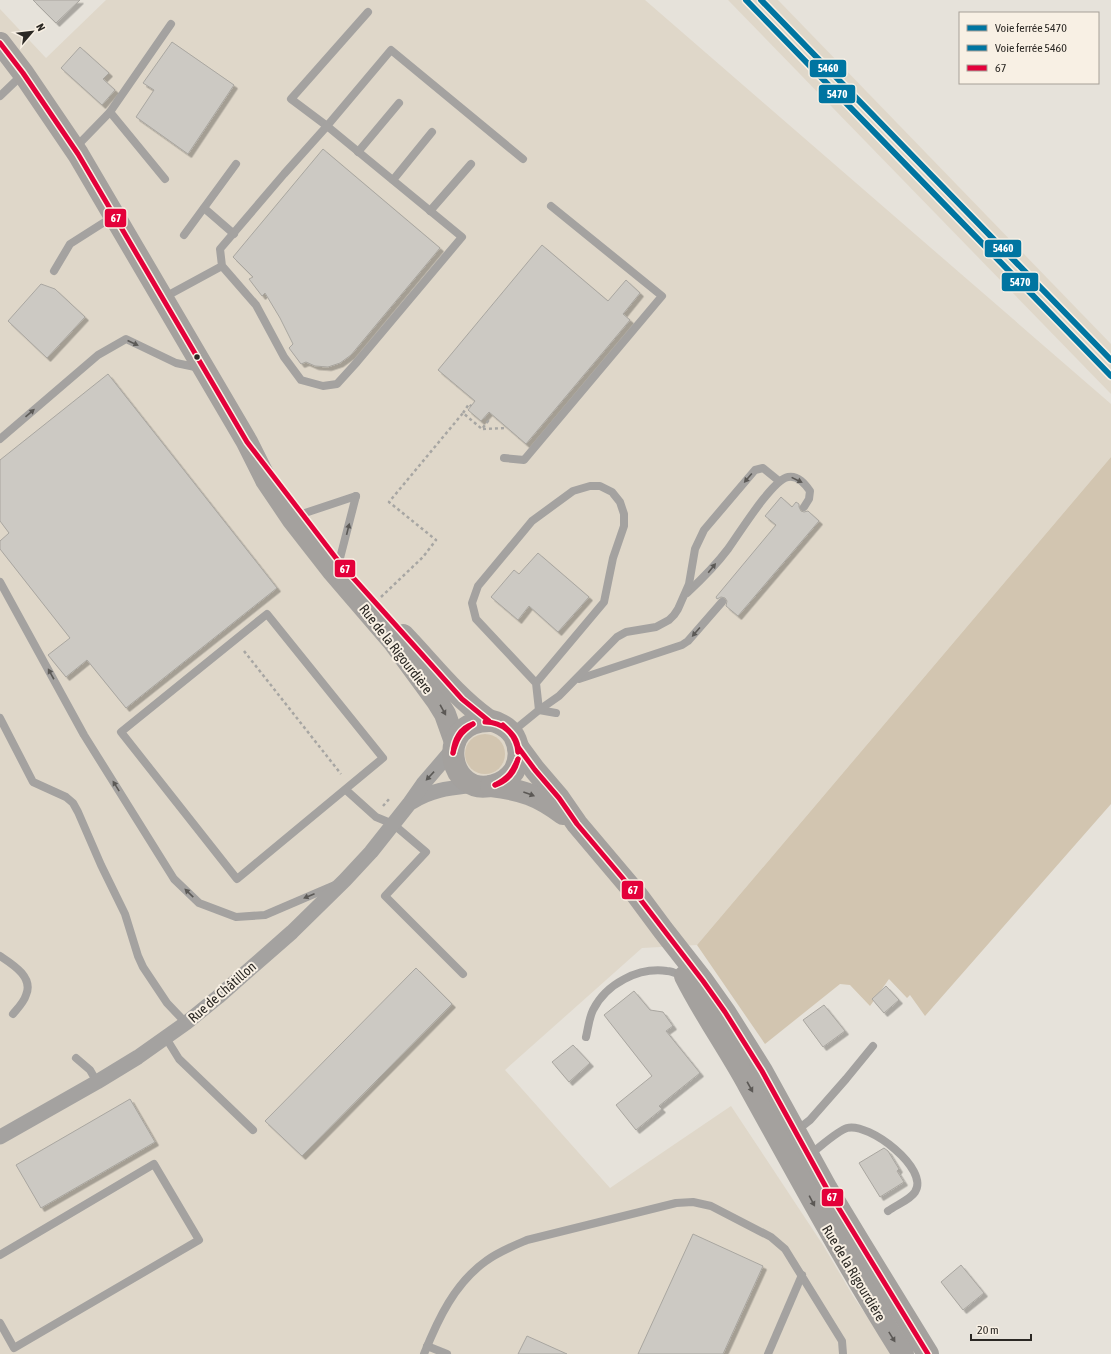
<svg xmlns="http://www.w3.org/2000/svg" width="1111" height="1354" font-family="'Asap Condensed',sans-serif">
  <defs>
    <filter id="shadow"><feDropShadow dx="3.5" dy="3.5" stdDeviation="0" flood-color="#0004"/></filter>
  </defs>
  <rect width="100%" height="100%" fill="#e6e2da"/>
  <g fill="#dfd7c9">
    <polygon points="106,0 645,0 1111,404 1111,457 697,945 642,948 505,1070 610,1188 731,1106 823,1245 853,1296 893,1354 0,1354 0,9 46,58"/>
    <polygon points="728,0 778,0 1111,344 1111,394"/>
  </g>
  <g fill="#d2c5b0">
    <polygon points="1111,457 1111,804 925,1016 910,995 907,998 889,979 870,1006 850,985 840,984 765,1044 697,945"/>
    <circle cx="485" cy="754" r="20"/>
  </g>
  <g fill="#ccc9c3" stroke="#a9a6a0" filter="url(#shadow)">
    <polygon points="33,0 80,0 56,23"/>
    <polygon points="172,42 234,85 188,154 136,117 154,90 143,83"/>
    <polygon points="80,47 109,73 103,79 115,90 102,105 61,68"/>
    <polygon points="323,149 440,248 351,355 340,363 328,367 315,366 306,362 301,364 289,348 293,344 280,318 265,293 262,296 249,279 253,277 233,257"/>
    <polygon points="542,245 608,301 626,280 640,293 623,314 630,320 526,444 489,412 481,421 468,410 475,401 438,370"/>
    <polygon points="41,284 55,289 85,317 47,358 8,321"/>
    <polygon points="108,374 277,588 126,708 87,660 66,677 48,655 70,638 0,549 0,541 9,533 0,521 0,460"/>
    <polygon points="781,497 792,507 796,502 799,504 799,507 801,511 804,512 808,511 819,521 738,616 726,606 727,601 725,598 721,597 717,599 716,597 776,525 765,516"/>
    <polygon points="538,553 589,597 558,632 529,606 518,620 491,597 514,570 519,574"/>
    <polygon points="416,968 452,1004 302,1156 265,1121"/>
    <polygon points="886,986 899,1000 884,1013 872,999"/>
    <polygon points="634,991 650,1010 663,1012 673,1026 666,1031 700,1073 659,1106 662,1109 636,1130 616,1105 652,1076 604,1015"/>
    <polygon points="824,1005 845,1031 823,1047 803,1020"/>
    <polygon points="573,1045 590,1063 569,1082 552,1062"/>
    <polygon points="130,1099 155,1142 41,1208 16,1165"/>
    <polygon points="884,1148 888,1151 899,1169 897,1171 904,1182 880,1197 859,1163"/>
    <polygon points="693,1234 763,1266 723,1354 638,1354"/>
    <polygon points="961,1265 984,1293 963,1310 941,1282"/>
    <polygon points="527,1336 567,1354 518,1354"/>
  </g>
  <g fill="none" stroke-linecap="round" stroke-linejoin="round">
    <g stroke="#a7a6a3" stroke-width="2.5" stroke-dasharray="3 3" stroke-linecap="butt">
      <polyline points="463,413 469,404 471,406"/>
      <polyline points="483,429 507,428"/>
      <polyline points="381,597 423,557 436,540 389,502 463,413 482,429 488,421 485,418"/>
      <polyline points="244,651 341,774"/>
      <polyline points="383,806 390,798"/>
    </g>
    <g stroke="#a4a2a0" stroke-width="8">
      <polyline points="368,12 291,99 327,126 391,50 523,159"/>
      <polyline points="0,96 23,74"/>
      <polyline points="110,112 171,24"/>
      <polyline points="75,148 110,112 165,179"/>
      <polyline points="358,152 399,103"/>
      <polyline points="393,180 432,132"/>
      <polyline points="204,208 234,234"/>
      <polyline points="430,211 471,164"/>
      <polyline points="184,235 236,164"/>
      <polyline points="54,271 70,244 114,216"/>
      <polyline points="163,298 222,266 256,305 284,357 301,380 323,386 337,384 357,362 462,237 327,126 284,174 220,249 222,266"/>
      <polyline points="0,439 98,355 126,339 176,363 200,368"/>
      <polyline points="504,458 524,460 662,296 551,206"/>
      <polyline points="302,514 356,496"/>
      <polyline points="339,562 356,496"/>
      <polyline points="0,582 84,735 174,879 199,903 236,917 265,915 335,885"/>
      <path d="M687,593C702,579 716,565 728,549C739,534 772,480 788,477C798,475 805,484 810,491L809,499L804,507"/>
      <polygon points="267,614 383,758 237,879 121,732"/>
      <polyline points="579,679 682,645 688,641 722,602"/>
      <polyline points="536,683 604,602 613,558 624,526 624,514 620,502 612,492 600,486 590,486 573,491 532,521 478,586 472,603 476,619 536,683 539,710 556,713"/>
      <polyline points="0,718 33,782 66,797 73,803 78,812 101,865 125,914 138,956 143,967 167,1003 186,1023"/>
      <polyline points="512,732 539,710 559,696 617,637 626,632 656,627 669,620 674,615 678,609 689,584 695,549 704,530 755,470 763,468 779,481"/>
      <polyline points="346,790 376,817 393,824 426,852 385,896 463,974"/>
      <path d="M0,956C12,964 34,977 26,995C24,1002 18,1008 13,1014"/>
      <path d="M586,1037C588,1029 589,1018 593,1010C606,984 638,967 667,971C673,971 679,975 684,977"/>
      <polyline points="166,1038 179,1059 253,1130"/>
      <polyline points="76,1058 90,1070 97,1082"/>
      <polyline points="796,1131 810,1120 846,1079 873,1046"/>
      <path d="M809,1155C819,1148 837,1131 847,1128C869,1122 930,1169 915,1192C910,1200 896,1205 888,1211"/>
      <polyline points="0,1255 154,1164 199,1240 14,1348 0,1323"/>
      <polyline points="427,1346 447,1354"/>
      <path d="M424,1354C438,1319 455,1283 486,1261C498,1252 513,1246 527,1240L676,1203L693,1202L711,1206L771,1237L785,1249L842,1341L843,1354"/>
      <polyline points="768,1354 802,1275"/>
    </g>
    <g stroke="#a4a2a0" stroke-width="15">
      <path d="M412,802C433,789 451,788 475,785"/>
      <polyline points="0,1137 97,1082 138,1057 186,1023 218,997 292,932 345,880 371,852 409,804 423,784 453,749"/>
    </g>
    <g stroke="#a4a19e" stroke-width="22">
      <polyline points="0,43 23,73 78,154 247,442 266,480 293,520 332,570 393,641 437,701 445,714 455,742"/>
      <path d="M403,635C430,663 455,696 487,719C490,721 494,721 498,723C505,726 510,730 514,736C520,747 520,760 514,771C509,778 502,783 494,785C448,799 434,721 489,721"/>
      <polyline points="518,747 535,770 559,798 577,824 637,895 663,930 703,981 725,1012 762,1071 827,1189 861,1245 928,1354"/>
      <path d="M491,786C522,790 538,795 563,814"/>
      <path d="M685,976C704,1014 729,1049 749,1086C799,1176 848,1267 903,1354"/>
    </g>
    <defs>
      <g id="bus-1">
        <polyline points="0,43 23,73 78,154 247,442 339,562 462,699 489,721"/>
        <path d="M485,722C503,722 516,734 518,752"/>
        <path d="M503,725C512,733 519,740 518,752"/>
        <polyline points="518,747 535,770 559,798 577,824 637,895 703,981 725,1012 762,1071 827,1189 928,1354"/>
        <path d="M453,753C454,740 460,728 473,724"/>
        <path d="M453,753C457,738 460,733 473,724"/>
        <path d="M495,785C508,778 512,773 518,759"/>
        <path d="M495,785C508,781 515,772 518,759"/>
      </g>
    </defs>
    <use href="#bus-1" stroke="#f8f0e4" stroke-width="8"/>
    <use href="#bus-1" stroke="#e4003a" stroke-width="5"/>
    <defs>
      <polyline id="rail-1" points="746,0 1111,376"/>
      <polyline id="rail-2" points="761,0 1111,360"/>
    </defs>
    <use href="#rail-1" stroke="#f8f0e4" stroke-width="9"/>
    <use href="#rail-2" stroke="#f8f0e4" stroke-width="9"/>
    <use href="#rail-1" stroke="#0075a1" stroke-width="6"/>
    <use href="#rail-2" stroke="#0075a1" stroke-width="6"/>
  </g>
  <defs><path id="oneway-solid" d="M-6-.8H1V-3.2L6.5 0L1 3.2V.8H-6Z"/></defs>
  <g fill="#5b5956">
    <use href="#oneway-solid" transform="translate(133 343) rotate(25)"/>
    <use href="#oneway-solid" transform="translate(30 413) rotate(-41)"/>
    <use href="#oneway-solid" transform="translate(748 478) rotate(130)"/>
    <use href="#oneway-solid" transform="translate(797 480) rotate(26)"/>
    <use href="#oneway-solid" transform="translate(348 529) rotate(-76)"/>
    <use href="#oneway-solid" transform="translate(712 568) rotate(-51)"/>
    <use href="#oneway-solid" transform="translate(696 632) rotate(131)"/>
    <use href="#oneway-solid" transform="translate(51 674) rotate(-119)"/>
    <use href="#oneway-solid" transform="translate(430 776) rotate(133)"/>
    <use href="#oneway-solid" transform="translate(116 786) rotate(-122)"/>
    <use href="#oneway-solid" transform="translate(189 893) rotate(-136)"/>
    <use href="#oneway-solid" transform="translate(309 896) rotate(157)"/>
  </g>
  <g fill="#5b5855">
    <use href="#oneway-solid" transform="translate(443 710) rotate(61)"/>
    <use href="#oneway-solid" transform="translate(529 794) rotate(20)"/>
    <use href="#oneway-solid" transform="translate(750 1087) rotate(61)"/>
    <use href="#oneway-solid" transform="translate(812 1201) rotate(62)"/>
    <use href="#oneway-solid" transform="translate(892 1337) rotate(58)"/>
  </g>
  <circle fill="#2b2824" stroke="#f8f0e4" stroke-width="1.5" cx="197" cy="357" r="3.5"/>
  <g text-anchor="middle" stroke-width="4" stroke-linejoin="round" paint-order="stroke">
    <g font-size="14" fill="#2b2824" stroke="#f8f0e4">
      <text transform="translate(396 649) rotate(52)" y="5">Rue de la Rigourdière</text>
      <text transform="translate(222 992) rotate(-41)" y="5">Rue de Châtillon</text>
      <text transform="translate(854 1273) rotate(59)" y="5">Rue de la Rigourdière</text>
    </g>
  </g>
  <g stroke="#f8f0e4" stroke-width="1.5">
    <rect x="809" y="59" width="38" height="19" rx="4" fill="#0075a1"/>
    <rect x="818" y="84" width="38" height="20" rx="4" fill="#0075a1"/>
    <rect x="104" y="208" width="23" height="20" rx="4" fill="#e4003a"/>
    <rect x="984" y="239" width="38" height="19" rx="4" fill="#0075a1"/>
    <rect x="1001" y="272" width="38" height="20" rx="4" fill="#0075a1"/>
    <rect x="334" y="559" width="22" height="19" rx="4" fill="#e4003a"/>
    <rect x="621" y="880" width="23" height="20" rx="4" fill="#e4003a"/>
    <rect x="821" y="1188" width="23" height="19" rx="4" fill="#e4003a"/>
  </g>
  <g font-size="11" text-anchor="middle" font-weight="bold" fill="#fff">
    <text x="828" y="72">5460</text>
    <text x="837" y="98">5470</text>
    <text x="116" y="222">67</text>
    <text x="1003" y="252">5460</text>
    <text x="1020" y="286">5470</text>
    <text x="345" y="573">67</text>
    <text x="633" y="894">67</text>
    <text x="832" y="1201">67</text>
  </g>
  <rect x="959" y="12" width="140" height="72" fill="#f8f0e4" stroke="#a6a097"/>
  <rect x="967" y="25" width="20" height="6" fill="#0075a1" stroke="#a6a097"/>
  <text x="995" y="32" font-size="12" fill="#2b2824">Voie ferrée 5470</text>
  <rect x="967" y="45" width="20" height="6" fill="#0075a1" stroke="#a6a097"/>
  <text x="995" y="52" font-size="12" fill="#2b2824">Voie ferrée 5460</text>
  <rect x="967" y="65" width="20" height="6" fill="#e4003a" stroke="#a6a097"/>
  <text x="995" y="72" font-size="12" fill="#2b2824">67</text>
  <g transform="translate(32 32) rotate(62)" stroke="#f8f0e4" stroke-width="3" paint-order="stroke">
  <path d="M0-3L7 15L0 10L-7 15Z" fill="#2b2824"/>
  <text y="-6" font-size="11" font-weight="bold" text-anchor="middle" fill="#2b2824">N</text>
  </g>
  <path d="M971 1334v6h60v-6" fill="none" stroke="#2b2824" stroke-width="2"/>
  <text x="977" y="1334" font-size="12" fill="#2b2824" stroke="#f8f0e4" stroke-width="3" paint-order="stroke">20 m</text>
</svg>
